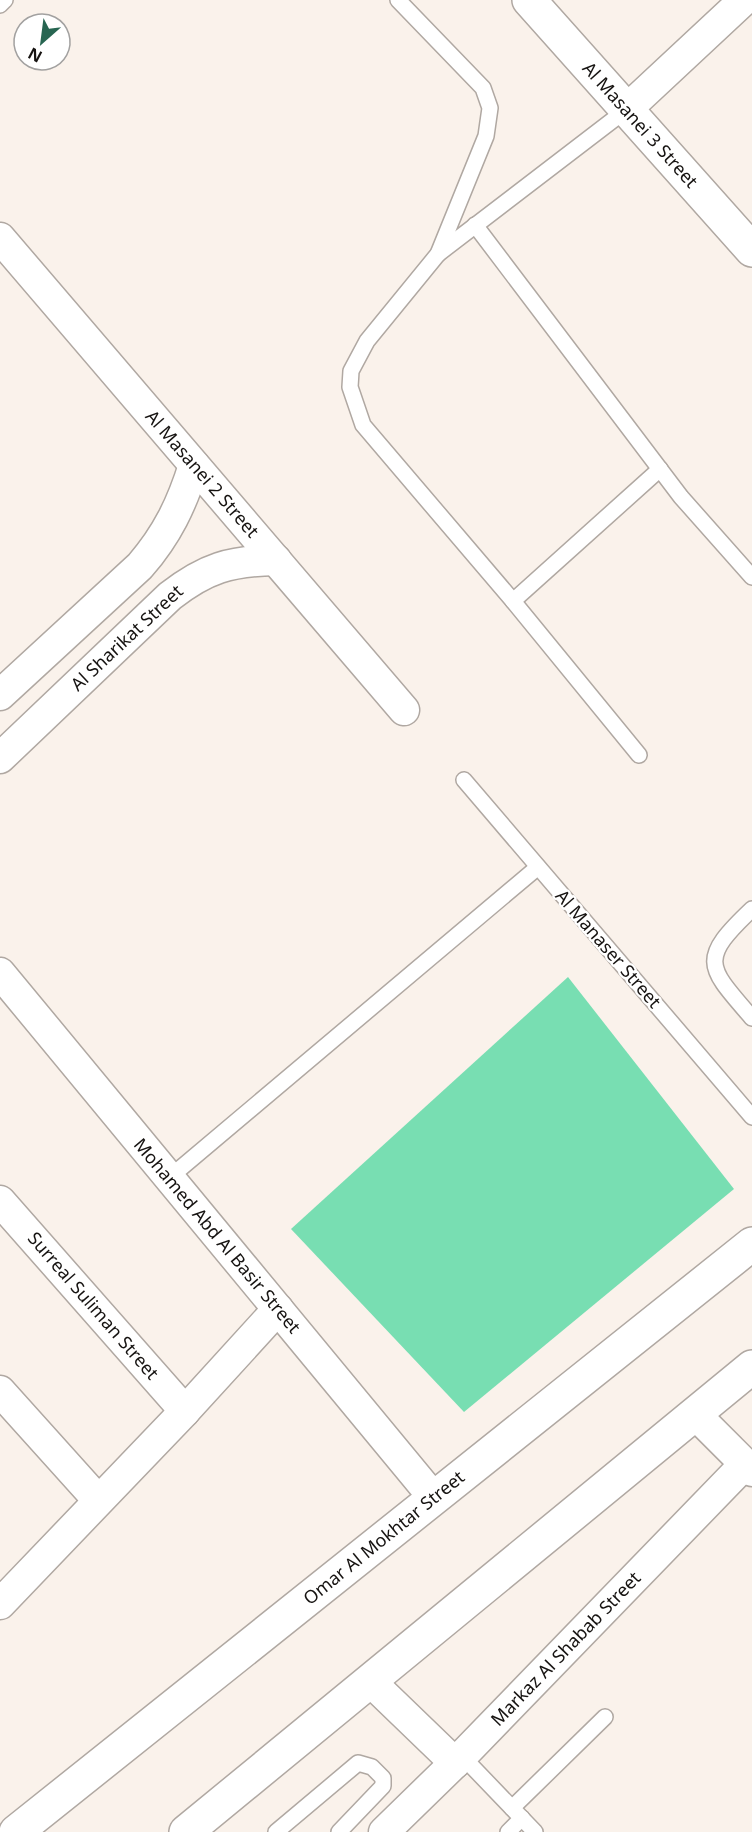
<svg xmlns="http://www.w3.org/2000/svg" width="752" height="1832" font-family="'Noto Sans',sans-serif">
  <rect width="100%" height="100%" fill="#faf2eb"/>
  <polygon fill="#78deb2" points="568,977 734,1189 464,1412 291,1229"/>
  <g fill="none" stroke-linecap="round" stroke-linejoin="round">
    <defs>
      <g id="service">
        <polyline points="398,0 483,88 490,108 486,136 438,254 367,341 351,371 350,387 363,425 513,601 639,755"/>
        <polyline points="0,5 5,0"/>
        <polyline points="475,225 681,497 752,577"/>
        <polyline points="438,254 626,110"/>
        <polyline points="513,601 660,469"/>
        <polyline points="464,780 752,1117"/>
        <path d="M752,909C698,960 707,966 752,1018"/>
        <polyline points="169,1178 538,867"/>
        <polyline points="462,1756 535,1832"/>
        <polyline points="512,1808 605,1717"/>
        <polyline points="276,1832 358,1763 372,1767 383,1778 383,1786 339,1832"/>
        <polyline points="508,1832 522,1818"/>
      </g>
      <g id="minor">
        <polyline points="626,110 744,0"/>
        <polyline points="0,238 404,710"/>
        <path d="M0,695L140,566C167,535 182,504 194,465"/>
        <path d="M0,758L170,596C206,568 230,561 276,560"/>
        <polyline points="0,973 434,1498"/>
        <polyline points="0,1201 185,1411"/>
        <polyline points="0,1391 98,1500"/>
        <polyline points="695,1414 752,1471"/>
        <polyline points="0,1604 185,1411 278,1309"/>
        <polyline points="370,1681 455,1763"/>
        <polyline points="384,1832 462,1756 745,1464"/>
      </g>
      <polyline id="tertiary" points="529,0 752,250"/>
      <g id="secondary">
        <polyline points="16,1832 752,1244"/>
        <polyline points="186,1832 752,1367"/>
      </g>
    </defs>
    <use href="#service" stroke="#b0a8a2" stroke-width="18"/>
    <use href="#minor" stroke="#b0a8a2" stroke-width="33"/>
    <use href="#tertiary" stroke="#b0a8a2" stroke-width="36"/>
    <use href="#secondary" stroke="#b0a8a2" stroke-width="36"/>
    <use href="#service" stroke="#fff" stroke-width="15"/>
    <use href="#minor" stroke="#fff" stroke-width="30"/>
    <use href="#tertiary" stroke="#fff" stroke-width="33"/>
    <use href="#secondary" stroke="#fff" stroke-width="33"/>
  </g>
  <g text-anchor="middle" stroke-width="4.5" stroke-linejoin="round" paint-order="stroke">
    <g font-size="18" fill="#161311" stroke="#fff">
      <text transform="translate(640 125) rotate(48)" y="6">Al Masanei 3 Street</text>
      <text transform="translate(202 474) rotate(49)" y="6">Al Masanei 2 Street</text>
      <text transform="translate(127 638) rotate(-43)" y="6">Al Sharikat Street</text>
      <text transform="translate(608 949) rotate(49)" y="6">Al Manaser Street</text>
      <text transform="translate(217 1236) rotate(50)" y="6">Mohamed Abd Al Basir Street</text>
      <text transform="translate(93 1306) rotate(49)" y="6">Surreal Suliman Street</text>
      <text transform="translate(384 1538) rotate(-39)" y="6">Omar Al Mokhtar Street</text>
      <text transform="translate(566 1649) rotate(-46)" y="6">Markaz Al Shabab Street</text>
    </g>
  </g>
  <g transform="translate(42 42) rotate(208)"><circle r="28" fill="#ffffff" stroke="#a2a1a0" stroke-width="1.5"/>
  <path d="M0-4.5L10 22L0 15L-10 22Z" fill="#276551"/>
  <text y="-9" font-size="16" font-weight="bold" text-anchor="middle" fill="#161311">N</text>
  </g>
</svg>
